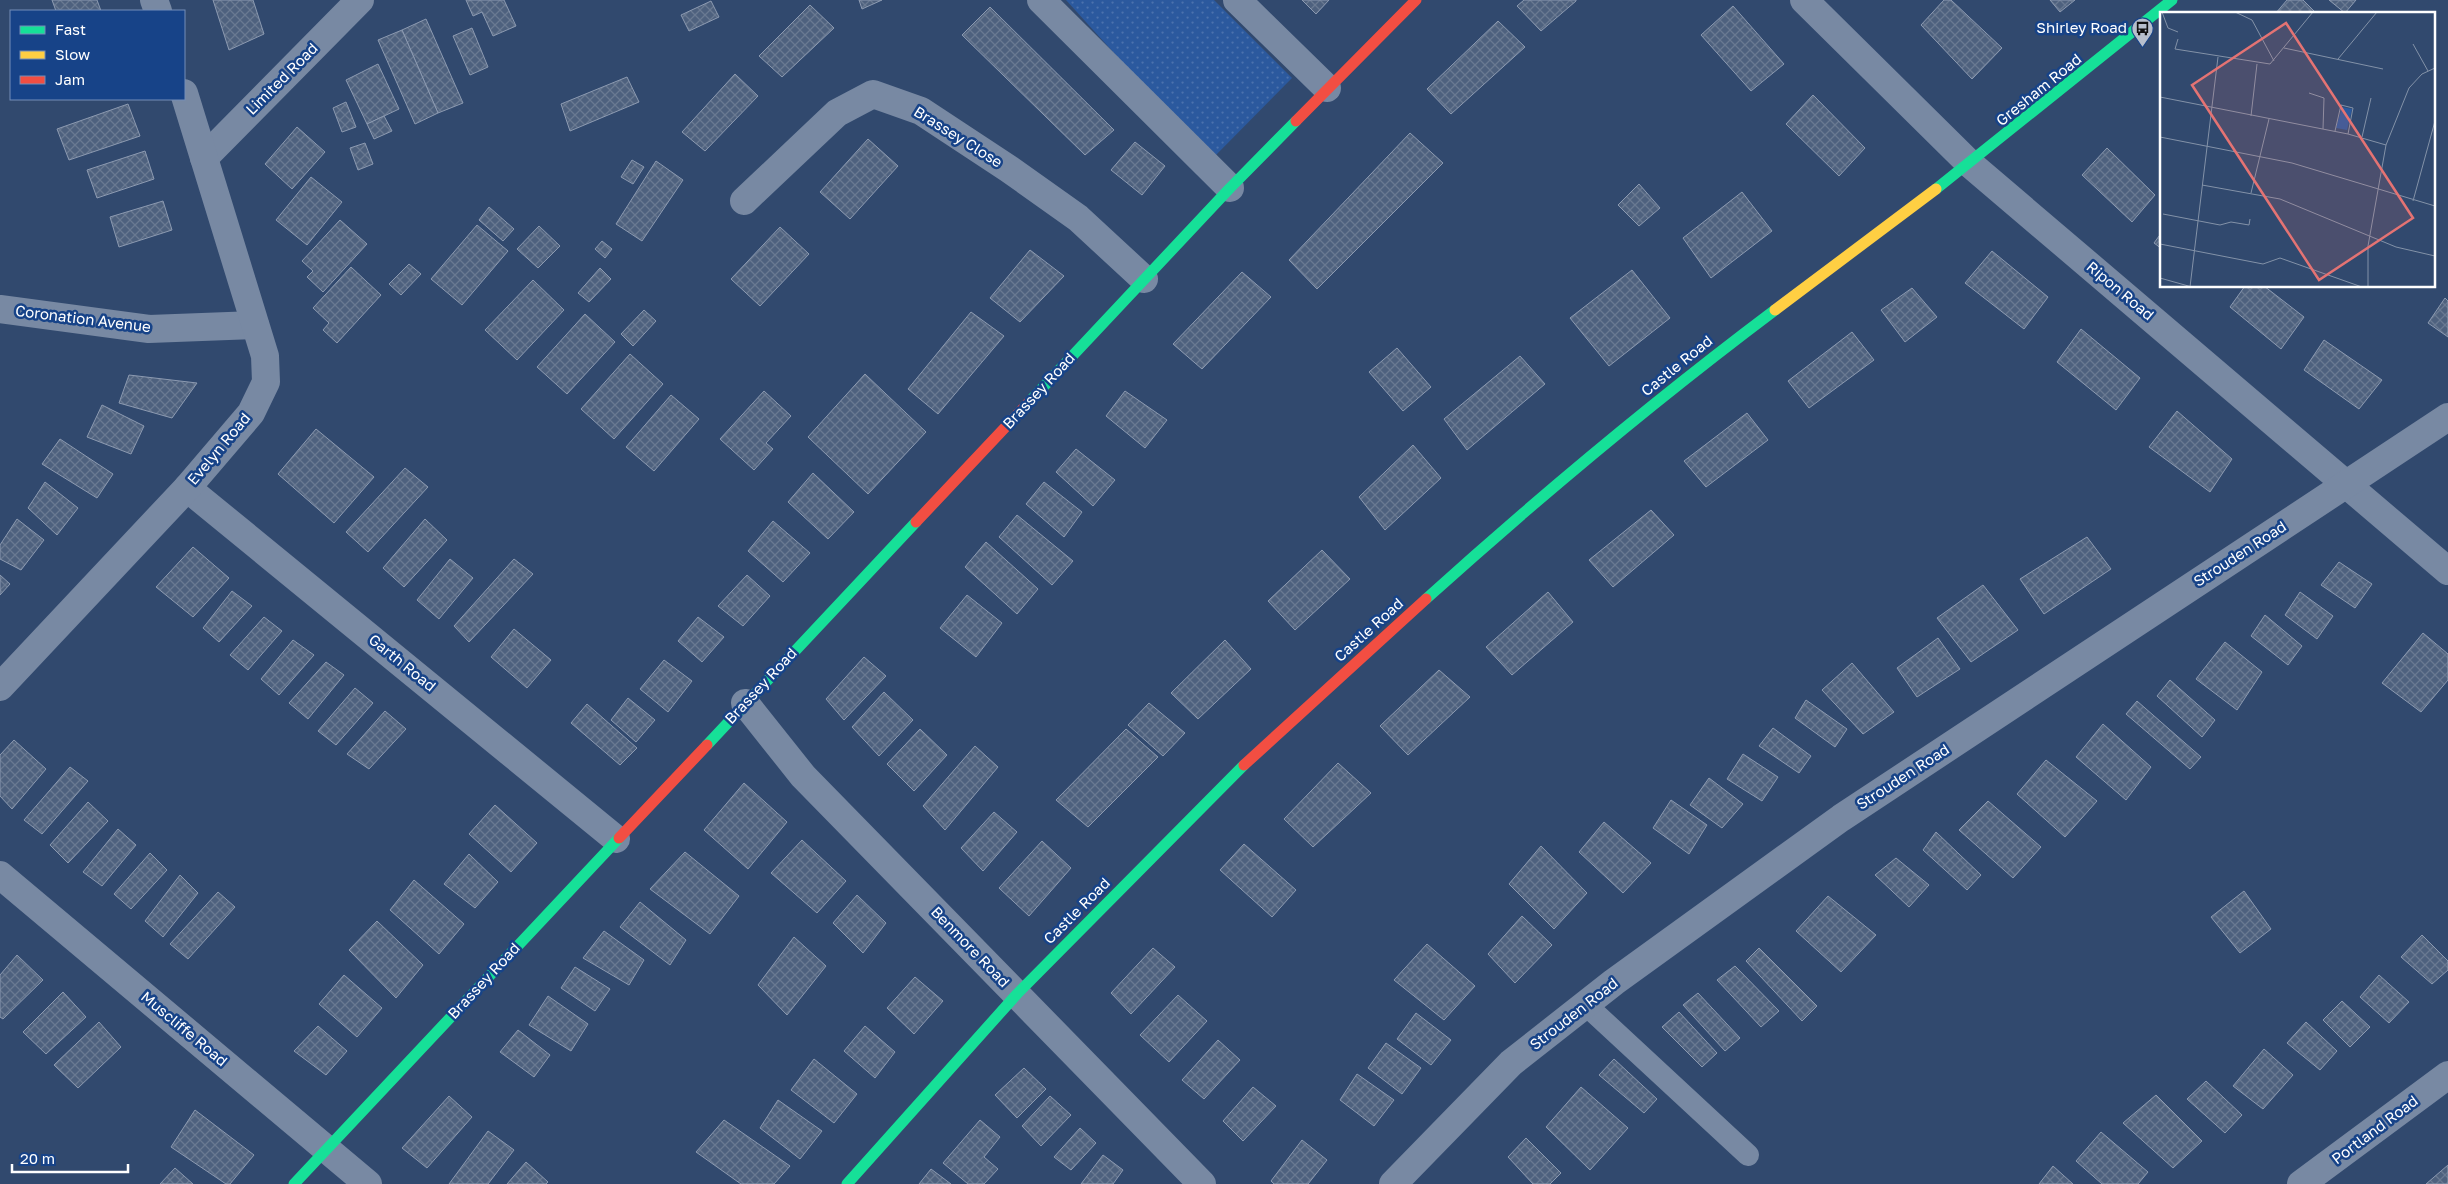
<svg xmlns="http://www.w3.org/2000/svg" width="2448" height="1184" font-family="'Golos Text',sans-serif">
  <defs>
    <pattern id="park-dots" width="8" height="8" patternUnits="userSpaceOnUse" patternTransform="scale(1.25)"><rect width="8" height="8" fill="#2b599e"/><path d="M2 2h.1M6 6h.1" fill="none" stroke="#4b72ad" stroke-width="1.8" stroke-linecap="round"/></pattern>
    <pattern id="building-cross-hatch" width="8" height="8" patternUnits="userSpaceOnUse" patternTransform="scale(1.25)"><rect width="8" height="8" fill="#4e617e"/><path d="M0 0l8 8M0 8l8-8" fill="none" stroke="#697991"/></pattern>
  </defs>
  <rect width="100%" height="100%" fill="#31496e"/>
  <polygon fill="url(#park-dots)" points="1066,0 1214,0 1292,78 1211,160"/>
  <g fill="url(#building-cross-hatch)" stroke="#8c9ab1">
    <polygon points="52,0 97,0 101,11 56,11"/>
    <polygon points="213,0 253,0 264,34 229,50"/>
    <polygon points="466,0 504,0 516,26 493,36 482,12 473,16"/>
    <polygon points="859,0 882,0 862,9"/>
    <polygon points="1302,0 1329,0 1316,14"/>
    <polygon points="1524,0 1576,0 1576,1 1541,31 1517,6"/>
    <polygon points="1944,0 1951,0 2002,48 1972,79 1921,25"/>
    <polygon points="2050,0 2075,0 2060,12"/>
    <polygon points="2287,0 2303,0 2317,14 2275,14"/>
    <polygon points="2329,0 2356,0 2345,13"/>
    <polygon points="711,1 719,17 689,31 681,15"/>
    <polygon points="810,5 834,28 782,77 759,56"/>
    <polygon points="1733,6 1784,64 1751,91 1701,35"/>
    <polygon points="990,7 1114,130 1085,155 962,35"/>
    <polygon points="426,19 463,103 438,113 402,30"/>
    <polygon points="1498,21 1525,47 1451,114 1427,89"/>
    <polygon points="472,28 488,67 470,75 453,36"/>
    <polygon points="402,30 438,113 415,124 378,40"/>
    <polygon points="378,64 399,109 367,124 346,80"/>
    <polygon points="735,74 758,96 705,151 682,132"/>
    <polygon points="627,77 639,102 570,131 561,104"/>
    <polygon points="1813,95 1865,148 1839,176 1786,124"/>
    <polygon points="346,102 356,127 342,132 333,108"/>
    <polygon points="128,104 140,136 69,160 57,129"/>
    <polygon points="384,116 392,131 374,139 367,124"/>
    <polygon points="297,127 325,152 292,189 265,164"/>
    <polygon points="1410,133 1443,163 1317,289 1289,260"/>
    <polygon points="868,139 898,166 850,219 820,192"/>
    <polygon points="1135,142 1165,166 1142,195 1111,170"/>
    <polygon points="365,143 373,164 358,170 350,148"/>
    <polygon points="2107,148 2155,195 2132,222 2082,175"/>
    <polygon points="145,151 154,179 97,198 87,170"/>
    <polygon points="632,160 644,167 633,184 621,177"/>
    <polygon points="656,161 683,180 642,241 616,224"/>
    <polygon points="311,177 342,202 307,245 276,220"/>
    <polygon points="1639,184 1660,208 1639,226 1618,205"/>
    <polygon points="1742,192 1772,231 1711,278 1683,238"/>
    <polygon points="163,201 172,230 119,247 110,217"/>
    <polygon points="489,207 514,229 503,241 479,220"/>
    <polygon points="340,220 367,244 323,292 307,277 313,271 302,261"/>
    <polygon points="477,225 508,251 462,305 431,279"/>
    <polygon points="539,226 560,246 538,268 517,249"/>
    <polygon points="780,227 809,254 760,306 731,279"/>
    <polygon points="2162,232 2162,249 2154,243"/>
    <polygon points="602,241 612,249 605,258 595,249"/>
    <polygon points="1030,250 1064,276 1020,322 990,298"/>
    <polygon points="1992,251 2048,297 2024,329 1965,283"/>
    <polygon points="409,264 421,274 401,295 389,284"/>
    <polygon points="351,267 381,295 337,343 323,330 329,323 313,308"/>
    <polygon points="600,268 611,279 589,302 578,293"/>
    <polygon points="1632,270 1670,318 1609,366 1570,318"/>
    <polygon points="1242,272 1271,297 1202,369 1173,344"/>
    <polygon points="533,280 564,310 517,360 485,330"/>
    <polygon points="2245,286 2264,286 2304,317 2281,349 2230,307"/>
    <polygon points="1912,288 1937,317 1905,342 1881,310"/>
    <polygon points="2445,298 2448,301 2448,337 2428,323"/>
    <polygon points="644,310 656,321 633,346 621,334"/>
    <polygon points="971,312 1004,336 938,414 908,389"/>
    <polygon points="585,314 615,342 567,394 537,367"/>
    <polygon points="2081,329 2140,378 2116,410 2057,362"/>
    <polygon points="1852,332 1874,360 1809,408 1788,381"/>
    <polygon points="2324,340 2382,380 2359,409 2304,370"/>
    <polygon points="1397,348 1431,387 1403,411 1369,372"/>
    <polygon points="630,354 663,384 614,439 581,409"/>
    <polygon points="1520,356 1545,384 1467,450 1444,419"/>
    <polygon points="865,374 926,432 868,494 808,437"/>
    <polygon points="129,375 197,383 172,418 119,403"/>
    <polygon points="764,391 791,416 766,443 773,449 754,470 720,439"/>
    <polygon points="1125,391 1167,420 1145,448 1106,416"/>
    <polygon points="671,395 699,419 654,471 626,447"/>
    <polygon points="102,405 144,426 131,454 87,437"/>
    <polygon points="2177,411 2232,459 2210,492 2149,447"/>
    <polygon points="1747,413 1768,440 1706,487 1684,461"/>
    <polygon points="316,429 374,477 334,523 278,474"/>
    <polygon points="60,439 113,474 97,498 42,464"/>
    <polygon points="1413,445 1441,478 1385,530 1359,497"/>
    <polygon points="1076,449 1115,480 1093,506 1056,472"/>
    <polygon points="405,468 428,487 368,552 346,532"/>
    <polygon points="813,473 854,512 828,539 788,502"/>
    <polygon points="45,482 78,508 57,535 28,508"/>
    <polygon points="1044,482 1082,512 1064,537 1026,504"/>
    <polygon points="1651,510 1674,535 1613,587 1589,560"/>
    <polygon points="1017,515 1073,561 1052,585 999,537"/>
    <polygon points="17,519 44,540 21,570 0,559 0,545"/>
    <polygon points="425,519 447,540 404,587 383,568"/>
    <polygon points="773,521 810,553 783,582 748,551"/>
    <polygon points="2087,537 2111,569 2044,614 2020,579"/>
    <polygon points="986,542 1038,589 1017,614 965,567"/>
    <polygon points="193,547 229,578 193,617 156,587"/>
    <polygon points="1322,550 1350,579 1295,630 1268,601"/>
    <polygon points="450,559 473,578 439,619 417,600"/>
    <polygon points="514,559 533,574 469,642 454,626"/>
    <polygon points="2339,562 2372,584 2355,608 2321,585"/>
    <polygon points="0,575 10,584 0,595"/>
    <polygon points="747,575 770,596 743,626 718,606"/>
    <polygon points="1983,585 2018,630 1971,662 1937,618"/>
    <polygon points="232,591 252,606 219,642 203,628"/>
    <polygon points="1548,592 1573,622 1512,675 1486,647"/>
    <polygon points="2300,592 2333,616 2317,639 2285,615"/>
    <polygon points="967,595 1002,623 976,657 940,628"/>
    <polygon points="2265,615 2302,646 2288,665 2251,636"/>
    <polygon points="264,617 282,631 248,670 230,655"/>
    <polygon points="698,617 724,637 702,662 678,641"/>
    <polygon points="514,629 551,660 527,688 491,657"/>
    <polygon points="2423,633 2448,654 2448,680 2421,712 2382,683"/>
    <polygon points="1938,638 1960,669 1917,697 1897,668"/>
    <polygon points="293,640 314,655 279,695 261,679"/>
    <polygon points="1225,640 1251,669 1198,719 1171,693"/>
    <polygon points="2225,642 2262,672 2237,710 2196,679"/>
    <polygon points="864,657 886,676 844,720 826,699"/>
    <polygon points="664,660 692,681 668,712 640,689"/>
    <polygon points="326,662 344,675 308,719 289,703"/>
    <polygon points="1852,663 1894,712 1863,734 1822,690"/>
    <polygon points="1439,670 1470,697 1408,755 1380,726"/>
    <polygon points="2170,680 2215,720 2202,737 2157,696"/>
    <polygon points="355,688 373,703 336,745 318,731"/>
    <polygon points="884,692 913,720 879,756 852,727"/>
    <polygon points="628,698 655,720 636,742 611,720"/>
    <polygon points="1806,700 1847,729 1835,747 1795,718"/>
    <polygon points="2137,701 2201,757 2190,769 2126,714"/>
    <polygon points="1149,703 1185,733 1163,756 1128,725"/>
    <polygon points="587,704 637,748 620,765 571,723"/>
    <polygon points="385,711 406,729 369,769 347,754"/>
    <polygon points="2103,724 2151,767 2126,800 2076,757"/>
    <polygon points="1773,728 1811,756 1799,773 1759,746"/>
    <polygon points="920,729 947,755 914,791 887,764"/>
    <polygon points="1126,729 1158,757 1088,827 1056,800"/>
    <polygon points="14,740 46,769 12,809 0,796 0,755"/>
    <polygon points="975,746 998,767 945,830 923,806"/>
    <polygon points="1743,754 1778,777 1762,801 1727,779"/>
    <polygon points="2046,760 2097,801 2065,837 2017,794"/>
    <polygon points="1338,763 1371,793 1313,847 1284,819"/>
    <polygon points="70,767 88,781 42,834 24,820"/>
    <polygon points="1709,778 1743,804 1722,828 1690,805"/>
    <polygon points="744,783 787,822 748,869 704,830"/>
    <polygon points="1671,800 1707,825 1689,854 1653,828"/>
    <polygon points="1988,801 2041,847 2013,878 1959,830"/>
    <polygon points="88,802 108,821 68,863 50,845"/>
    <polygon points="495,805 537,843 511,872 469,834"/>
    <polygon points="994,812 1017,832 983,871 961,848"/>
    <polygon points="1604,822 1651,863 1623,893 1579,852"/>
    <polygon points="118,829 136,845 102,886 83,872"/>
    <polygon points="1936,832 1981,875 1967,890 1923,850"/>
    <polygon points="802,840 846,881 817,913 771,873"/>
    <polygon points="1042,841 1071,868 1029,916 999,888"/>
    <polygon points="1244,844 1296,890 1272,917 1220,870"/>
    <polygon points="1541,846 1587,893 1554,929 1509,884"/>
    <polygon points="685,852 739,896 710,934 650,889"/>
    <polygon points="150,853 167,870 131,909 114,894"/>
    <polygon points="469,854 498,882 475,908 444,884"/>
    <polygon points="1896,858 1929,885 1909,907 1875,875"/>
    <polygon points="180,875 198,893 163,937 145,921"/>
    <polygon points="414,880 464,924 439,954 390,910"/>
    <polygon points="2244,891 2271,929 2240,953 2211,917"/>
    <polygon points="218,892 235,907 188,959 170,944"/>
    <polygon points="857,895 886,923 863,953 833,923"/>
    <polygon points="1828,896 1876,935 1841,972 1796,931"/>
    <polygon points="640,902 686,940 670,965 620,927"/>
    <polygon points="1522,916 1552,945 1515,983 1488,954"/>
    <polygon points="377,921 423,965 396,998 349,950"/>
    <polygon points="604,931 644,960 629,985 583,958"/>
    <polygon points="2422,935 2448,961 2448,970 2432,984 2401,957"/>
    <polygon points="794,937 826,966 787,1015 758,985"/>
    <polygon points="1427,944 1475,986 1444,1020 1394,980"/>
    <polygon points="1153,948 1175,967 1131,1014 1111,993"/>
    <polygon points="1759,948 1817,1006 1802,1021 1746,961"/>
    <polygon points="17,955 43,980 3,1019 0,1017 0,975"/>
    <polygon points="1735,966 1779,1011 1761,1027 1717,980"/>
    <polygon points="575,967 610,989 595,1011 561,988"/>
    <polygon points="344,975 382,1008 357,1037 319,1004"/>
    <polygon points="2379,975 2409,1002 2389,1023 2360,997"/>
    <polygon points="915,977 943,1001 914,1034 887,1008"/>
    <polygon points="63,992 86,1017 46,1054 23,1032"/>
    <polygon points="1698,993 1740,1038 1725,1051 1683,1005"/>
    <polygon points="1178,995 1207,1021 1169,1062 1140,1035"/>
    <polygon points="548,996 588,1024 571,1051 529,1025"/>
    <polygon points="2342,1001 2370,1027 2350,1047 2323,1020"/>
    <polygon points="1679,1012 1717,1053 1702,1067 1662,1027"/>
    <polygon points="1416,1013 1451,1040 1431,1065 1397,1039"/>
    <polygon points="99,1022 121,1047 78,1088 54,1065"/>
    <polygon points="2306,1022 2337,1051 2320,1070 2287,1043"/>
    <polygon points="318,1026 347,1051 326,1075 294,1051"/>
    <polygon points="865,1026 895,1052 875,1078 844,1051"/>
    <polygon points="518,1030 550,1055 534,1077 500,1052"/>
    <polygon points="1218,1040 1240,1060 1204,1099 1182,1080"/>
    <polygon points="1386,1043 1421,1068 1402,1094 1368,1068"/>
    <polygon points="2264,1049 2293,1075 2263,1109 2233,1086"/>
    <polygon points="814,1059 857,1094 834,1123 791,1090"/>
    <polygon points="1614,1059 1657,1099 1644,1113 1599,1075"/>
    <polygon points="1024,1068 1046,1089 1017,1118 995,1095"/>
    <polygon points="1357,1074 1394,1100 1374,1126 1340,1100"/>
    <polygon points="2206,1081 2242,1115 2225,1133 2187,1099"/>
    <polygon points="1253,1087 1276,1106 1243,1141 1223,1121"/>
    <polygon points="1581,1087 1628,1128 1590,1170 1546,1127"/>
    <polygon points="2156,1095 2202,1141 2173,1168 2123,1123"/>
    <polygon points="449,1096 472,1117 427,1168 402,1148"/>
    <polygon points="1050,1096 1071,1115 1041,1146 1022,1126"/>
    <polygon points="778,1100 822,1131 800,1159 760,1128"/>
    <polygon points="195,1110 254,1155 230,1184 226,1184 171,1147"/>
    <polygon points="724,1120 790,1166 774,1184 741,1184 696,1152"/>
    <polygon points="980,1120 1000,1137 984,1157 998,1169 984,1184 968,1184 943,1163"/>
    <polygon points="1080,1128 1096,1143 1071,1170 1054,1157"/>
    <polygon points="488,1131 514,1150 488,1184 449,1184"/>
    <polygon points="2101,1132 2148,1172 2138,1184 2102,1184 2076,1161"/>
    <polygon points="1526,1138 1561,1173 1550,1184 1533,1184 1508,1157"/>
    <polygon points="1302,1140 1327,1160 1308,1184 1274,1184 1271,1181"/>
    <polygon points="1103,1155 1123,1170 1113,1184 1081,1184"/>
    <polygon points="526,1162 548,1182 546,1184 507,1184"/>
    <polygon points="2448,1165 2448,1184 2426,1184"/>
    <polygon points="2053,1166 2073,1184 2039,1184"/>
    <polygon points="175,1168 193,1184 160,1184"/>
    <polygon points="931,1169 951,1184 919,1184"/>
  </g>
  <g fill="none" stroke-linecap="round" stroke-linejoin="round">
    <polyline stroke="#7889a3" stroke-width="22" points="1585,1004 1748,1155"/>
    <g stroke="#7889a3" stroke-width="28">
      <polyline points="154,0 158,11"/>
      <polyline points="1041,0 1230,188"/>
      <polyline points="1237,0 1327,88"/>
      <polyline points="1804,0 1970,164 2448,571"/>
      <polyline points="204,158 360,0"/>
      <polyline points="744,201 837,113 873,94 921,111 1009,169 1078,218 1144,279"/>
      <polyline points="0,309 149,329 255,325"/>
      <polyline points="187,488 616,839"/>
      <polyline points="0,687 187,488 251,413 266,382 265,356 184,93"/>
      <polyline points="745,703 803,776 1202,1184"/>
      <polyline points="0,875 368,1184"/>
      <polyline points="1393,1184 1511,1063 1614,982 1841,818 2448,417"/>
      <polyline points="2301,1184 2448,1075"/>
    </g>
    <g stroke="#16e098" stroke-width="11">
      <polyline points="1936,189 2172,0"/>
      <polyline points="1031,400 1230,188 1296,121"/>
      <path d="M1426,599C1538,498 1654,401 1775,310"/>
      <polyline points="707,745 916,522"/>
      <polyline points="294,1184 619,838"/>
      <polyline points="847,1184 1017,994 1244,765"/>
    </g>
    <polyline stroke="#ffcf43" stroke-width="11" points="1775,310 1936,189"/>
    <g stroke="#f24e42" stroke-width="11">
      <polyline points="1296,121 1416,0"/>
      <polyline points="916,522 1031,400"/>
      <polyline points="1244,765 1426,599"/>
      <polyline points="619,838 707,745"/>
    </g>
  </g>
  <defs>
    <symbol id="bus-pin" viewBox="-11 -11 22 30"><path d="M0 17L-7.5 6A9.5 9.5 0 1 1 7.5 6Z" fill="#b7bfcc" stroke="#174388"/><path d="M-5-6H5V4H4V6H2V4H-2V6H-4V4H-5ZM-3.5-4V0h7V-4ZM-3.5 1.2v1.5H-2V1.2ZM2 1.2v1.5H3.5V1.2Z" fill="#111"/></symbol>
  </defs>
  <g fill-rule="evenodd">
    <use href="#bus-pin" x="2130" y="16" width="25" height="34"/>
  </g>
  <g text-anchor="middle" stroke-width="5" stroke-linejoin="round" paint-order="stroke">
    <g font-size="15" fill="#fff" stroke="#174388" text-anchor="end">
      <text x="2127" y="33">Shirley Road</text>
    </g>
    <g font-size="15" fill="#fff" stroke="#174388">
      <text transform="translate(282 79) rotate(-45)" y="5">Limited Road</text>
      <text transform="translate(2039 90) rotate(-39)" y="5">Gresham Road</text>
      <text transform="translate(958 137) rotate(32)" y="5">Brassey Close</text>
      <text transform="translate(2120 291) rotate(40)" y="5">Ripon Road</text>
      <text transform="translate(83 319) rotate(7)" y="5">Coronation Avenue</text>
      <text transform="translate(1677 366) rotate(-39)" y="5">Castle Road</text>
      <text transform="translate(1039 391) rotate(-47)" y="5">Brassey Road</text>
      <text transform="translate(219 449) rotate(-50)" y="5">Evelyn Road</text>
      <text transform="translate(2240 554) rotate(-33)" y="5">Strouden Road</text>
      <text transform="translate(1369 630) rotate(-42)" y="5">Castle Road</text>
      <text transform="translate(402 663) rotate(39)" y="5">Garth Road</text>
      <text transform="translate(761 686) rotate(-47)" y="5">Brassey Road</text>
      <text transform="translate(1903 777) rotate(-33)" y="5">Strouden Road</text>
      <text transform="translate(1077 911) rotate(-45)" y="5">Castle Road</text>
      <text transform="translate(970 947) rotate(46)" y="5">Benmore Road</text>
      <text transform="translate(484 981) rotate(-47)" y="5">Brassey Road</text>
      <text transform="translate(1574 1014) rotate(-38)" y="5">Strouden Road</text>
      <text transform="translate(184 1029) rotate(40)" y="5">Muscliffe Road</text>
      <text transform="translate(2375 1130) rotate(-37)" y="5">Portland Road</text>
    </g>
  </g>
  <g transform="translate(2160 12)">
    <rect width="275" height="275" fill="#31496e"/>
    <path d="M182,95L192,97L187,118L176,116Z" fill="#2b599e"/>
    <path fill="none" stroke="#8392a8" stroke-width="1" d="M2,0L8,16L18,20M75,0L92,8L114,49M18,27L15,37L110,52L153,0M253,32L268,59M124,36L223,57M178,47L217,0M149,81L164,86L163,117M0,85L188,122L226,133M91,104L97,52M175,119L181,93L193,96L188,122M0,125L132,151L275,194M202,125L211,86M42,173L120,187L236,235L275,244M91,181L109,107M253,189L275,109M3,202L60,213L71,210L89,213L90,207M0,232L103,252L120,246L202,275M0,266L32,275M30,275L58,45M208,275V234L226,133L249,76L262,62L275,56"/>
    <path fill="#e47373" fill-opacity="0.15" stroke="#e47373" stroke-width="2.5" d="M126,11L253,206L159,268L32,73Z"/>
    <rect width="275" height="275" fill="none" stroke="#fff" stroke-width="2.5"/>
  </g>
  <rect x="10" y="10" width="175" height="90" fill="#174388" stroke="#748eb8"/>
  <rect x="20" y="26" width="25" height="8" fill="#16e098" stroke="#748eb8"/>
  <text x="55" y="35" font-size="15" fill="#ffffff">Fast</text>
  <rect x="20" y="51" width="25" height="8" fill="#ffcf43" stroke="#748eb8"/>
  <text x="55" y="60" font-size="15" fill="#ffffff">Slow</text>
  <rect x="20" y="76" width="25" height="8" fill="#f24e42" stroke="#748eb8"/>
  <text x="55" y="85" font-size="15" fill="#ffffff">Jam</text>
  <path d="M12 1164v8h116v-8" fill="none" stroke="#ffffff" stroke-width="2.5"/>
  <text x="20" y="1164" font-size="15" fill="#ffffff" stroke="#174388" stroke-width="4" paint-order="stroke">20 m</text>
</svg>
